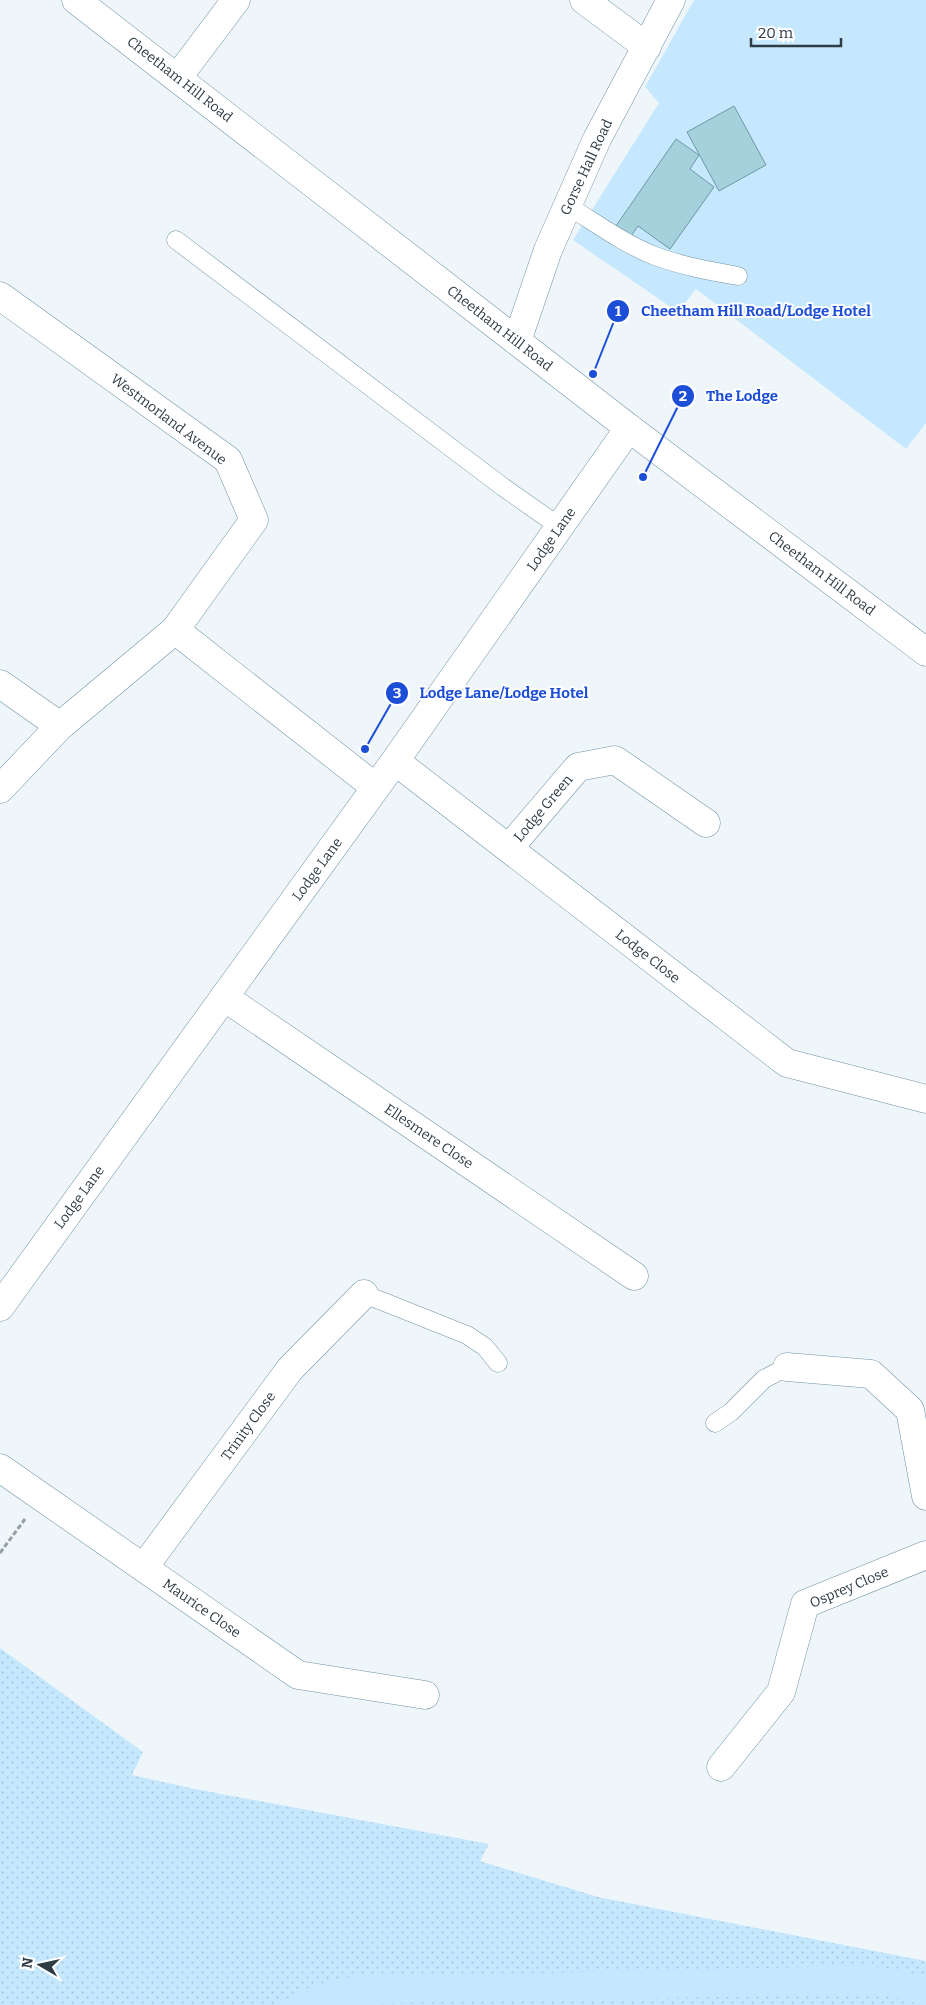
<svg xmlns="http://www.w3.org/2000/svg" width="926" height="2005" font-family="Bitter,serif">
  <defs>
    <pattern id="park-dots" width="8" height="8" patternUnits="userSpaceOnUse" patternTransform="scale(1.25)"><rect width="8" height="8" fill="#c5e8fe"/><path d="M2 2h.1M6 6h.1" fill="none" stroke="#aac8db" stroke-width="1.8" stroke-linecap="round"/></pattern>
  </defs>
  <rect width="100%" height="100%" fill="#eff6fa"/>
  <polygon fill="url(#park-dots)" points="0,1648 143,1752 132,1775 195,1789 489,1844 480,1861 598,1897 926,1961 926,2005 0,2005"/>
  <g fill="#c5e8fe">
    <polygon points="694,0 926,0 926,423 906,449 696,289 678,312 573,240 659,103 645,87"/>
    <path d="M861,1966L899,1969L926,1979V2005C917,2005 911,2001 902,1999C891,1996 880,1995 868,1994L278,2005C301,1988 325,1981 353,1977Z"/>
  </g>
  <g fill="#a5d1dc" stroke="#6d98a2">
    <polygon points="734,106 766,165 719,191 687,132"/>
    <polygon points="676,139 699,155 690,169 714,187 670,249 638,226 631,236 616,226"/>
  </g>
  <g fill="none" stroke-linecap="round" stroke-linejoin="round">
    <defs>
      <g id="lane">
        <path d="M568,206C596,223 624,244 655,256C682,266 710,271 738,276"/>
        <polyline points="176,240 503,487 560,527"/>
        <polyline points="364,1294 467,1335 485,1347 498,1363"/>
        <polyline points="715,1423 731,1412 764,1379 787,1367"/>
      </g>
      <g id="street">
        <polyline points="584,0 647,47"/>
        <polyline points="178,77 236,0"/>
        <polyline points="0,296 228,460 254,520 175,630 60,726 0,789"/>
        <polyline points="517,341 548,250 597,139 671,0"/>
        <polyline points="175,630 375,787"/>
        <polyline points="0,684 60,726"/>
        <polyline points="395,761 787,1063 926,1099"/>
        <polyline points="509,848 578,767 615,760 706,823"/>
        <polyline points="224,997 634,1276"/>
        <polyline points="0,1307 395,761 629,428"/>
        <polyline points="787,1367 871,1374 910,1410 926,1496"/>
        <polyline points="0,1468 298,1675 425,1695"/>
        <polyline points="144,1567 290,1369 364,1294"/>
        <polyline points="721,1767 781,1692 805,1604 926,1555"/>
      </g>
      <polyline id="secondary" points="76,0 629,428 926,652"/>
    </defs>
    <use href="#lane" stroke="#7093a7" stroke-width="19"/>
    <use href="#street" stroke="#7093a7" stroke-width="29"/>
    <use href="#secondary" stroke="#7093a7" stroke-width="29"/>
    <polyline stroke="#949ea5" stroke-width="3" stroke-dasharray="5 2.5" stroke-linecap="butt" points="0,1553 25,1519"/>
    <use href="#lane" stroke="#fff" stroke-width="18"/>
    <use href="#street" stroke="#fff" stroke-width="28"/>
    <use href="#secondary" stroke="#fff" stroke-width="28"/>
  </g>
  <g text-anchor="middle" stroke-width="4" stroke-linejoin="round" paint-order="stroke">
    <g font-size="14" fill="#2e3c45" stroke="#fff">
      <text transform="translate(180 79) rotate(38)" y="5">Cheetham Hill Road</text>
      <text transform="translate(586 167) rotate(-65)" y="5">Gorse Hall Road</text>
      <text transform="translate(500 328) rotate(38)" y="5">Cheetham Hill Road</text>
      <text transform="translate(169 419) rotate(37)" y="5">Westmorland Avenue</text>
      <text transform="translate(551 539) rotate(-55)" y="5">Lodge Lane</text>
      <text transform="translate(822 573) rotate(37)" y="5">Cheetham Hill Road</text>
      <text transform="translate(543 808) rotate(-50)" y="5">Lodge Green</text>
      <text transform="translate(317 869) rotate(-54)" y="5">Lodge Lane</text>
      <text transform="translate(648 956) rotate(38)" y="5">Lodge Close</text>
      <text transform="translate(429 1136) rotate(34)" y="5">Ellesmere Close</text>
      <text transform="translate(79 1197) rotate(-54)" y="5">Lodge Lane</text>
      <text transform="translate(248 1426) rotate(-54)" y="5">Trinity Close</text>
      <text transform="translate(849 1587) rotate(-23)" y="5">Osprey Close</text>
      <text transform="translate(202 1608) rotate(35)" y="5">Maurice Close</text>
    </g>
  </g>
  <path fill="none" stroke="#1d4ed8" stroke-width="2" d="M593 374L618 311M643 477L683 396M365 749L397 693"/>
  <g fill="#1d4ed8" stroke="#fff" stroke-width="2">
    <circle cx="593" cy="374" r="5"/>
    <circle cx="643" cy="477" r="5"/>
    <circle cx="365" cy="749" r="5"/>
    <circle cx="618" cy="311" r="12"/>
    <circle cx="683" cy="396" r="12"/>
    <circle cx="397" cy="693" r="12"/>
  </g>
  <g font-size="15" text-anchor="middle" font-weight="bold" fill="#fff">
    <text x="618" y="316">1</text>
    <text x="683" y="401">2</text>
    <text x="397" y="698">3</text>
  </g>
  <g font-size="15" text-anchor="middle" font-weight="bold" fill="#1d4ed8" stroke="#fff" stroke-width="4" stroke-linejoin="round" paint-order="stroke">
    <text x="756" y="316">Cheetham Hill Road/Lodge Hotel</text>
    <text x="742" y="401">The Lodge</text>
    <text x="504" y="698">Lodge Lane/Lodge Hotel</text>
  </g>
  <g transform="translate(40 1965) rotate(279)" stroke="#ffffff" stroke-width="4" paint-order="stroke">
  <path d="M0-4L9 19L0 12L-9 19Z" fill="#2e3c45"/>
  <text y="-8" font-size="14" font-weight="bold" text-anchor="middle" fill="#2e3c45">N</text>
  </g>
  <path d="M751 38v8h90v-8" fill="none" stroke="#2e3c45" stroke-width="2.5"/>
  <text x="758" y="38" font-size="15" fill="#2e3c45" stroke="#ffffff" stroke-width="4" paint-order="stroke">20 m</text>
</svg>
